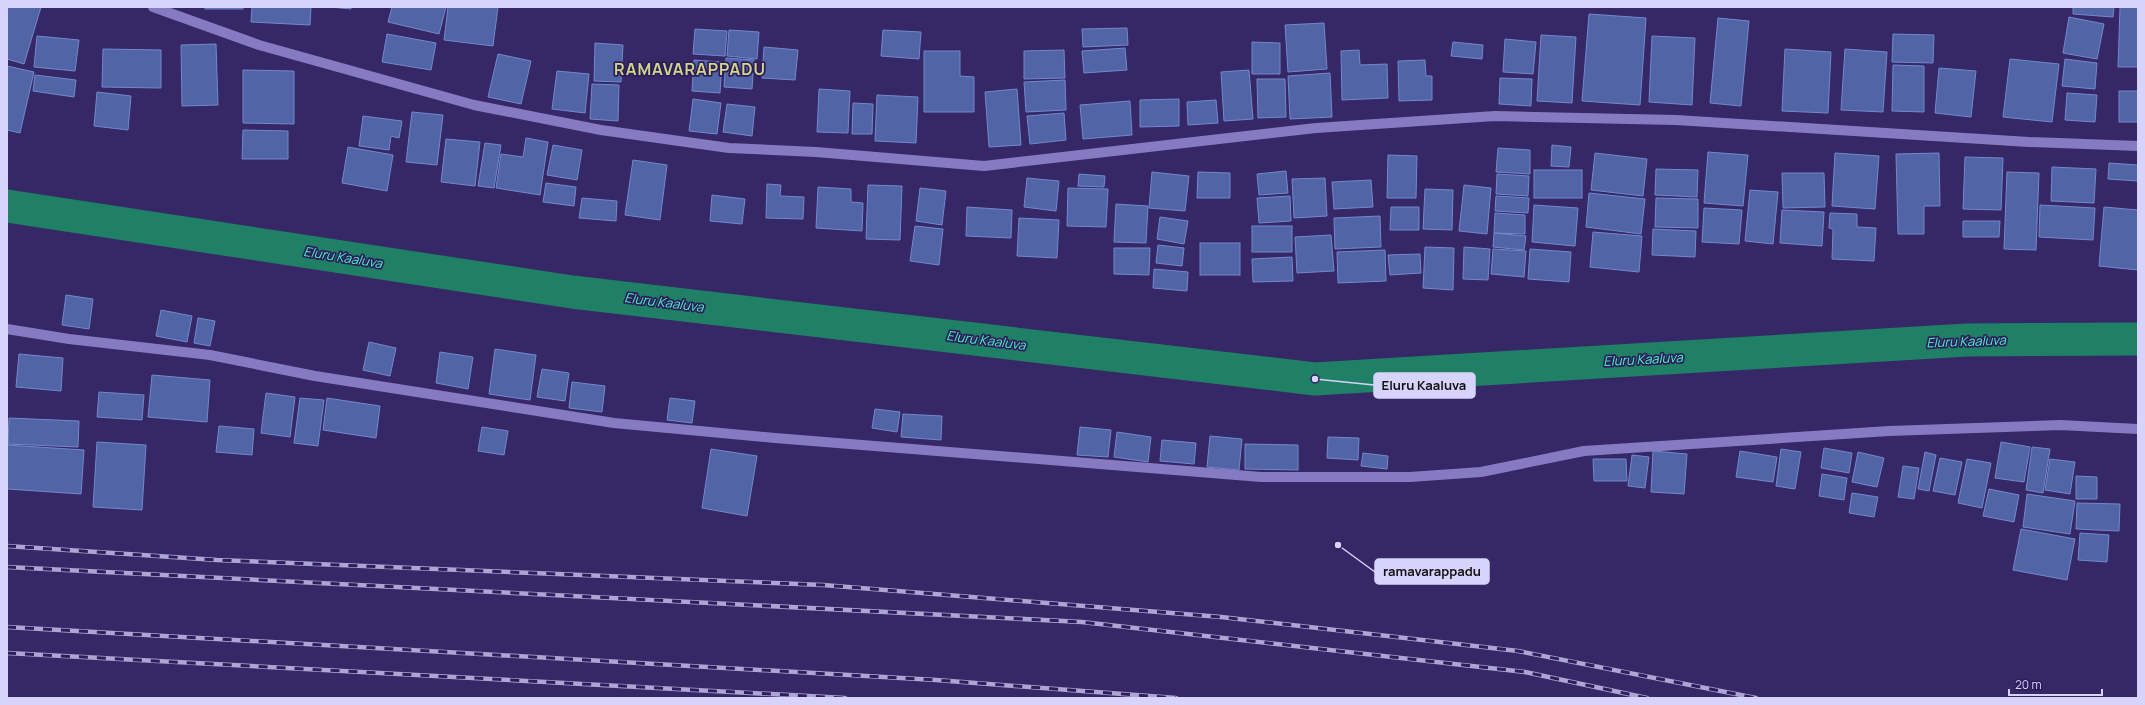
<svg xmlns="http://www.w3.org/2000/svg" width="2145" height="705" font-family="Manrope,sans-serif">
  <rect width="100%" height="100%" fill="#362867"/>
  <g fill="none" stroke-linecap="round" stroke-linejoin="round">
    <polyline stroke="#1f8066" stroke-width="33" points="7,206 572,292 1315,379 1967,340 2138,339"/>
  </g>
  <g fill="#5164a5" stroke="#7388cd">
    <polygon points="7,7 41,7 24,64 7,59"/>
    <rect x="205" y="7" width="38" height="2"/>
    <polygon points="252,7 311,7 310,25 251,22"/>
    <polygon points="330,7 351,7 351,9"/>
    <polygon points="392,7 446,7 439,34 388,22"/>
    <polygon points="448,7 498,7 493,46 444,40"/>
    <polygon points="2073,7 2114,7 2113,17 2073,14"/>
    <polygon points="2120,7 2138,7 2138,67 2118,67"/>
    <polygon points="1589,14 1646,18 1640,105 1582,101"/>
    <polygon points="2069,17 2104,24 2097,59 2063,53"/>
    <polygon points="1718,18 1749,21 1741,106 1710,103"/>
    <polygon points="1324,23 1327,69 1288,72 1285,25"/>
    <polygon points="1127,28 1128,45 1083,47 1082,29"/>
    <polygon points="695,29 727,31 725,56 693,54"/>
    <polygon points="729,30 759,32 757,59 727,56"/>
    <polygon points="883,30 921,32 919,59 881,56"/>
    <polygon points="387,34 436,43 431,70 382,62"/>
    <polygon points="1893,34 1934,35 1933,63 1892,62"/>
    <polygon points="1541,35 1576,37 1572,103 1537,101"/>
    <polygon points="37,36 79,40 75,71 34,67"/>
    <polygon points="1652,36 1695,38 1692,105 1649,102"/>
    <polygon points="1505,39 1536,42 1533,74 1503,72"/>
    <polygon points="1252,42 1280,43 1280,74 1252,74"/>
    <polygon points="1453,42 1483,45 1482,59 1451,56"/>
    <polygon points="595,43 623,45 621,82 594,81"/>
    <polygon points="216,44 218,105 182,106 181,45"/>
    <polygon points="764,47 798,50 795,80 762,78"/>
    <polygon points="1125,48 1127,70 1084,73 1082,51"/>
    <polygon points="103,49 161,50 161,88 102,87"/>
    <polygon points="1785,49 1831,52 1828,113 1782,111"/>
    <polygon points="1845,49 1887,52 1883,112 1841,110"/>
    <polygon points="1064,50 1065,78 1024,79 1024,51"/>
    <polygon points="1359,50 1360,65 1387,64 1388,98 1342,100 1341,51"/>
    <polygon points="924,51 960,51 960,76 974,77 974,112 924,112"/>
    <polygon points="498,54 531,61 521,104 488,97"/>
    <polygon points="726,58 754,60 752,89 724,87"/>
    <polygon points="2010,59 2059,64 2052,122 2003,117"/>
    <polygon points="2065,59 2097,63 2095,89 2062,86"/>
    <polygon points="694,60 722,62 720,93 692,91"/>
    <polygon points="1425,60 1426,76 1432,76 1432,100 1399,101 1398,61"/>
    <polygon points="1893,65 1924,66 1924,112 1892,111"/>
    <polygon points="7,66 34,72 20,133 7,130"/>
    <polygon points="1939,68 1976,71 1971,117 1935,113"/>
    <polygon points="243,70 294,71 294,124 243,123"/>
    <polygon points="1249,70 1253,119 1224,121 1221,72"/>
    <polygon points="557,71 589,74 585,113 552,109"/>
    <polygon points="1330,73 1332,117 1290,119 1288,76"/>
    <polygon points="35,75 76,80 74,97 33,91"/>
    <polygon points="1500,78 1532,79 1531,106 1499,104"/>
    <polygon points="1257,79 1285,79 1286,117 1258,118"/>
    <polygon points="1065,80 1066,110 1026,112 1024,82"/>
    <polygon points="592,84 619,85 618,121 590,119"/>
    <polygon points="819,89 850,91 848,133 817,132"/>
    <polygon points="1017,89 1021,145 989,147 985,92"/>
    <rect x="2119" y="91" width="19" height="31"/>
    <polygon points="97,92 131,96 128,130 94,126"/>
    <polygon points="2067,93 2097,95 2095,122 2065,120"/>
    <polygon points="877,95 918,97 916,143 875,141"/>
    <polygon points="693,99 721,103 717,134 689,131"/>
    <polygon points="1179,99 1179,126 1140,127 1140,100"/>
    <polygon points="1216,100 1218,123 1188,125 1187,102"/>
    <polygon points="1130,101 1132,135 1083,139 1080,105"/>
    <polygon points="853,103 873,104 872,134 852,134"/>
    <polygon points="727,104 755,107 752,136 723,132"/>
    <polygon points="412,112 443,115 437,165 406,162"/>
    <polygon points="1064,113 1066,140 1030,144 1027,116"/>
    <polygon points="363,116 402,121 399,138 391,136 389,150 359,146"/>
    <polygon points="243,130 288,131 288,159 242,159"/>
    <polygon points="526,138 548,142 540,195 496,188 501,154 523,157"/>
    <polygon points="446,139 480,142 475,186 441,182"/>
    <polygon points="485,143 501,145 494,188 478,186"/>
    <polygon points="553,145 582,150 577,180 547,175"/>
    <polygon points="1552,145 1571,147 1569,167 1551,166"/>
    <polygon points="348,147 393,155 387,191 342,183"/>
    <polygon points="1498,148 1530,150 1530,174 1496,172"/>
    <polygon points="1708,152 1748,155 1743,206 1704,203"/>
    <polygon points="1595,153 1647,159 1643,196 1591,190"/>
    <polygon points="1835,153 1879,156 1875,209 1832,206"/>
    <polygon points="1939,153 1940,206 1924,206 1924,234 1898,234 1896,154"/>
    <polygon points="1388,155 1417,156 1416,198 1387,198"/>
    <polygon points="1965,157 2003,158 2001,210 1963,209"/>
    <polygon points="633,160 667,165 660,220 625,215"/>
    <polygon points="2109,163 2138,165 2138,181 2108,179"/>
    <polygon points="2052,167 2096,169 2094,203 2051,201"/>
    <polygon points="1656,169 1698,170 1697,197 1655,195"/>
    <rect x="1534" y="170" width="48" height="28"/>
    <polygon points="1286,171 1288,193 1259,195 1257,174"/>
    <polygon points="1152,172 1189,176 1185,211 1149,208"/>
    <polygon points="1198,172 1230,173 1230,198 1197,198"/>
    <polygon points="2007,172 2039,173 2036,250 2004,249"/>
    <polygon points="1782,173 1824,173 1825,207 1783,208"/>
    <polygon points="1079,174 1105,176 1104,187 1078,186"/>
    <polygon points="1497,174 1529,176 1528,196 1496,194"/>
    <polygon points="1027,178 1059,181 1056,211 1024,207"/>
    <polygon points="1325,178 1327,216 1294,218 1292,179"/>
    <polygon points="1371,180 1373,207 1334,209 1332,182"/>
    <polygon points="546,183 576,187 574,206 543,202"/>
    <polygon points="767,184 781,185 780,196 804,197 803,219 766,218"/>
    <polygon points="868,185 902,186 900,240 866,239"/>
    <polygon points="1464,185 1491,188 1487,234 1459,231"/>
    <polygon points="818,187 851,189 851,202 863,203 862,231 816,228"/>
    <polygon points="920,188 946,191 942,225 916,221"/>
    <polygon points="1068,188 1108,189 1106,227 1067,226"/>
    <polygon points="1425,189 1453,190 1452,230 1423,229"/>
    <polygon points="1750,190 1778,192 1773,244 1745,241"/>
    <polygon points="1589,193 1645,199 1641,234 1586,227"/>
    <polygon points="712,195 745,199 742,224 710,221"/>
    <polygon points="1290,196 1291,221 1259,223 1257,198"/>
    <polygon points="1496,196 1529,198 1528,213 1495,211"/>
    <polygon points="582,198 617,201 616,221 579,218"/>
    <polygon points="1656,198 1698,199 1698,228 1655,227"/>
    <polygon points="1116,204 1148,206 1146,243 1114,242"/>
    <polygon points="1534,205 1578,208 1575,246 1532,242"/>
    <polygon points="2040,205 2095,208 2093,240 2039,237"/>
    <polygon points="967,207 1012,210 1011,238 966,236"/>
    <polygon points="1391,207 1419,207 1419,230 1390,230"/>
    <polygon points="2104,207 2138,210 2138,270 2099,266"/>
    <polygon points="1704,208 1742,210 1739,244 1702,242"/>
    <polygon points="1782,210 1824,212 1822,246 1780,243"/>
    <polygon points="1495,213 1525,215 1525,234 1494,233"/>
    <polygon points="1830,213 1857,214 1857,227 1876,228 1874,261 1832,259 1833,229 1829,228"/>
    <polygon points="1380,216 1381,247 1335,249 1334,218"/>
    <polygon points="1160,217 1188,221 1184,244 1157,239"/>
    <polygon points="1019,218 1059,220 1057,258 1017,256"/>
    <polygon points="1963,221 2000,221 1999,237 1963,237"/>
    <polygon points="915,226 943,229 939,265 910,261"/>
    <rect x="1252" y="226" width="40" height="26"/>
    <polygon points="1653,229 1696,231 1695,257 1652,255"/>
    <polygon points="1593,232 1642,236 1639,272 1590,267"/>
    <polygon points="1494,233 1526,236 1524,250 1493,247"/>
    <polygon points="1331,235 1334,271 1297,273 1295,237"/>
    <rect x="1200" y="243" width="40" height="32"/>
    <polygon points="1158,245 1184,248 1182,266 1156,263"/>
    <polygon points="1425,247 1454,248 1453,290 1423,288"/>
    <polygon points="1464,247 1490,249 1488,280 1463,279"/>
    <polygon points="1114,248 1150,248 1149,275 1114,274"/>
    <polygon points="1493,249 1526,251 1524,277 1491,274"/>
    <polygon points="1530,249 1571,252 1569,282 1528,279"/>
    <polygon points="1385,250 1386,281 1338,283 1337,252"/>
    <polygon points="1420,254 1421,273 1390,275 1388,255"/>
    <polygon points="1292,257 1293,281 1253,282 1252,259"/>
    <polygon points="1154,269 1188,272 1187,291 1153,288"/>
    <polygon points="66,295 93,299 89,329 62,325"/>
    <polygon points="161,310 192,316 187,342 156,336"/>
    <polygon points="198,318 215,321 210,346 194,343"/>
    <polygon points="369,342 396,348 390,376 363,370"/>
    <polygon points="495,349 536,355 530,400 489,394"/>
    <polygon points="440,352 473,357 468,389 436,383"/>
    <polygon points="19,354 63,358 61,391 16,387"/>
    <polygon points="542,369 569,373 565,401 537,397"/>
    <polygon points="152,375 210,380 207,422 148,417"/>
    <polygon points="572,382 605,386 602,412 569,408"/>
    <polygon points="99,392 144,395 142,420 97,417"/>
    <polygon points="266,393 295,397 290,437 261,433"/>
    <polygon points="300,398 324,400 318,446 294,443"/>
    <polygon points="327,398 380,406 376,438 323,430"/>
    <polygon points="670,398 695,401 692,423 667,420"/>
    <polygon points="875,409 900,412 897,432 872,428"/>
    <polygon points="903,414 942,416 941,440 901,437"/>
    <polygon points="9,418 79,421 78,447 8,444"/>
    <polygon points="219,426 254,429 252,455 216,452"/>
    <polygon points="482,427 508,431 504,455 478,451"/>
    <polygon points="1080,427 1111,430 1108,457 1077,455"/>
    <polygon points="1117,432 1151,437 1148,462 1114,457"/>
    <polygon points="1210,436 1242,439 1239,470 1207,467"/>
    <polygon points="1328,437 1359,438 1358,460 1327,458"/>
    <polygon points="1162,440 1196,443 1194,464 1160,461"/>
    <polygon points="97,442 146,445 142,510 93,507"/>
    <polygon points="2001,442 2030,447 2024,482 1995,478"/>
    <polygon points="1245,444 1298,445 1298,470 1245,469"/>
    <polygon points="7,445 84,450 81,494 7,489"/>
    <polygon points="2032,447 2050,449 2043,493 2026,490"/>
    <polygon points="1824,448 1852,453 1849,473 1821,468"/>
    <polygon points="711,449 757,456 747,516 702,508"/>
    <polygon points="1781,449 1801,452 1795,489 1776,486"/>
    <polygon points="1653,451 1687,454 1684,494 1651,492"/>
    <polygon points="1740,451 1777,457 1773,482 1736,477"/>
    <polygon points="1858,452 1884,458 1877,487 1852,482"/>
    <polygon points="1925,452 1936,455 1929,491 1918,489"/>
    <polygon points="1363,453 1388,456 1387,469 1361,466"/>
    <polygon points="1632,455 1649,457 1645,488 1628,486"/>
    <polygon points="1940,458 1962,462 1955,495 1933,491"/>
    <polygon points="1593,459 1626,459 1627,481 1594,481"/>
    <polygon points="1967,459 1991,463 1982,508 1958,503"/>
    <polygon points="2050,459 2075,462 2070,494 2045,490"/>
    <polygon points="1903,466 1919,468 1914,499 1898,497"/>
    <polygon points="1822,474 1847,478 1844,500 1819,496"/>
    <polygon points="2076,476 2097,477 2097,499 2076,499"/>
    <polygon points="1989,489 2019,495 2014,522 1983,516"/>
    <polygon points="1852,493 1878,497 1874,517 1849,513"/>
    <polygon points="2027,494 2075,501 2070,534 2023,527"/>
    <polygon points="2077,503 2120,504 2119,531 2076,529"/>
    <polygon points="2021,529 2075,539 2067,580 2013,570"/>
    <polygon points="2080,533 2109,535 2107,562 2078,560"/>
  </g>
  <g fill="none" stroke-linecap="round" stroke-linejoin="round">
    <g stroke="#867bc2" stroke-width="10">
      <polyline points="153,7 259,45 474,105 601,130 729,148 816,152 984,166 1316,128 1495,116 1676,120 2029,142 2138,146"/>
      <polyline points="7,329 69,339 210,355 315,376 614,423 775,438 1261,477 1410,477 1481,472 1584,451 1889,431 2060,425 2138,429"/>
    </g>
    <defs>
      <g id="rail">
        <polyline points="7,546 217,560 823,585 1221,617 1518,651 1756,698"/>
        <polyline points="7,567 1082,622 1525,672 1647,698"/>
        <polyline points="7,627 936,680 1176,698"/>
        <polyline points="7,653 845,698"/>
      </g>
    </defs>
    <use href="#rail" stroke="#ada6d4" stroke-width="4.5"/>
    <use href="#rail" stroke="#2d1d5b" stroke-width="3" stroke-dasharray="9" stroke-linecap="butt"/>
  </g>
  <g text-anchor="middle" stroke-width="3.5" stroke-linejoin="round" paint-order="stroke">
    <g font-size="13" font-style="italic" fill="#4bf5c6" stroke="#2d1d5b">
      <text transform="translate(343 257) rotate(9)" y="5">Eluru Kaaluva</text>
      <text transform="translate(664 302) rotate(7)" y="5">Eluru Kaaluva</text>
      <text transform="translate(986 340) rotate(7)" y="5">Eluru Kaaluva</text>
      <text transform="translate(1966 341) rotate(-2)" y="5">Eluru Kaaluva</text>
      <text transform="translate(1643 359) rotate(-3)" y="5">Eluru Kaaluva</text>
    </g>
    <g font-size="16" font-weight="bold" letter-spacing="1" fill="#d3d688" stroke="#2d1d5b">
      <text x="690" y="75">RAMAVARAPPADU</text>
    </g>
  </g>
  <path fill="none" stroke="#d7d3fa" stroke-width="1.5" d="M1315 379L1374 385M1338 545L1375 572"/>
  <g fill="#d7d3fa" stroke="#2d1d5b" stroke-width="1.5">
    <circle cx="1315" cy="379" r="4"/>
    <circle cx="1338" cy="545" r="4"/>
  </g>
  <g fill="#d7d3fa" stroke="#d7d3fa" stroke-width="1.5">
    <rect x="1374" y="373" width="101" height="25" rx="4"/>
    <rect x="1375" y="559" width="114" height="25" rx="4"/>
  </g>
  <g font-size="13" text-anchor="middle" font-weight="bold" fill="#111">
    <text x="1424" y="390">Eluru Kaaluva</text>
    <text x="1432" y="576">ramavarappadu</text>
  </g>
  <rect width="2145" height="705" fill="none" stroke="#d7d3fa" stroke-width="16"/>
  <path d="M2009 689v6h93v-6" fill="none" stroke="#d7d3fa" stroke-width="2"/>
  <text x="2015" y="689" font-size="12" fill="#d7d3fa" stroke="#2d1d5b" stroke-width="3" paint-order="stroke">20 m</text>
</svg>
